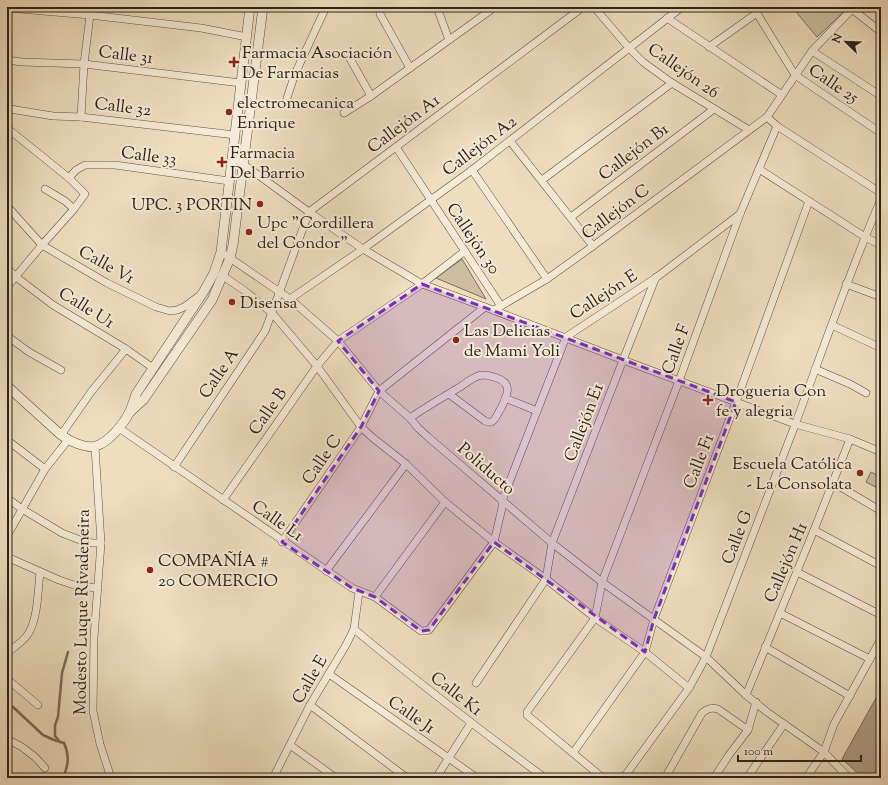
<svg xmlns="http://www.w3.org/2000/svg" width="888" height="785" font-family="'Sorts Mill Goudy',serif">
  <rect width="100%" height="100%" fill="#eedebe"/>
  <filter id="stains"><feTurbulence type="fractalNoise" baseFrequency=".005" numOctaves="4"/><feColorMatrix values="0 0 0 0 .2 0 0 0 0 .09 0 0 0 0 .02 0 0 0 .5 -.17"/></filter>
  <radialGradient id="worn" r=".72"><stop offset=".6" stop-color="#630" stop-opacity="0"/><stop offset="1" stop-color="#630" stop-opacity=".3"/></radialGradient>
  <g fill="#cdbea2" stroke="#7c705e">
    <polygon points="792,7 849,7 817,37"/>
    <polygon points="462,259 486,299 436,278"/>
    <polygon points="871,472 881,477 881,490 866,482"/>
  </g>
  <polygon fill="#ac9e86" stroke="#786c5a" points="881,689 881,778 863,778 842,759"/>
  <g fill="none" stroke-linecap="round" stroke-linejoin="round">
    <g stroke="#786c5a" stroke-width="2.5">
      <path d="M7,705L13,707L43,735L54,740L64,743C70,756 68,766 63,778"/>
      <polyline points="60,742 55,736 55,725 58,717 62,673 68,652"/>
    </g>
    <defs>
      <g id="minor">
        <polyline points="439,7 438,10 449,40"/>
        <polyline points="594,7 629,48 643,62 672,83 749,130"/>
        <polyline points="753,7 795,75 881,133"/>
        <polyline points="7,8 90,15 201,28 247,37"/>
        <polyline points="852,9 881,32"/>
        <polyline points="380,14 410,68"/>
        <polyline points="667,18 782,95"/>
        <polyline points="709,47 757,13"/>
        <polyline points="812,51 881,96"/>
        <polyline points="348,55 371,96"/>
        <polyline points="7,60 22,62 84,64 241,83"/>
        <polyline points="287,98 295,74 326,7"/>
        <polyline points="7,108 16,110 53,116 81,117 235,135"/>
        <polyline points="344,113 371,96 495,7"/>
        <polyline points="81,117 84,64 91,7"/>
        <polyline points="767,117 777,126 881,193"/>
        <polyline points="7,128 69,178 85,194 74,209 42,245 7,287"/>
        <polyline points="510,141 593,246"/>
        <polyline points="396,147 501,306"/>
        <polyline points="232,156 309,212 363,249 422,284 485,307 623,360 795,424 850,439 881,452"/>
        <polyline points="759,169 865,237 881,245"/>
        <polyline points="472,170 547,279"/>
        <polyline points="69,178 76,170 85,165 115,165 229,181"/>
        <polyline points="542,180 672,83"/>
        <polyline points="45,189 65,201 74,209"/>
        <polyline points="7,206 42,245 107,283 156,307 170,311 177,310 184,307 199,296"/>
        <polyline points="571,217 714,109"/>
        <polyline points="221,252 290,299 338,341 379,391 410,418 418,428 428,437 552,543 602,582 706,657 746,695 767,712 824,752 849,778"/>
        <polyline points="7,268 16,277 53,305 126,349 153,368"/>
        <polyline points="223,276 245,291 272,313 317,366 361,427 373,438 406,464 445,502 494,542 546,579 595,618 645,652 689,688"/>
        <polyline points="846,284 881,297"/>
        <polyline points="290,299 363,249 472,170 682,7"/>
        <polyline points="494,310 547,279 593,246 767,117 812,51 854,7"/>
        <polyline points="832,325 881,348"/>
        <polyline points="7,336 29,352 61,370"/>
        <polyline points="815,369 850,384 866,393"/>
        <polyline points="505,398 537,411"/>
        <path d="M410,418C426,407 443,397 460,387C466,383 473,377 481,375C483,375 488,375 490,376C514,381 509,393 500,410C498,413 495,421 491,422C489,423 487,422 485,421L449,394"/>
        <polyline points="119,428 352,588 375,597 421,631 424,631 429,630 494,542 502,508 502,501 566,337 657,277 740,214"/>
        <polyline points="61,435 91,392 126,349"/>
        <polyline points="7,440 45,469"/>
        <polyline points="95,447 101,543 94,637 93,711 100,744 111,778"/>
        <polyline points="174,467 265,331 309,212 583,7"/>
        <polyline points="834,483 881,511"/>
        <polyline points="7,498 22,509 62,533 80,540 92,543 101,543"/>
        <polyline points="223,500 317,366 338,341 422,284 465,251"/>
        <polyline points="814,530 881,566"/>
        <polyline points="7,536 45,469 68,440"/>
        <polyline points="282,542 361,427 379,391 485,307"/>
        <polyline points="7,557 59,580 77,586 98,588"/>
        <polyline points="326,571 406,464"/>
        <polyline points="797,572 881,615"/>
        <polyline points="375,597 445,502"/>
        <polyline points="780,613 870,659"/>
        <path d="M354,629C416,681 480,730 545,778"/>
        <polyline points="765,647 850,696"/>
        <path d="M7,653C14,647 23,642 28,634C38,619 38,590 40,572"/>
        <polyline points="329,674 477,778"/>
        <polyline points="7,679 38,705"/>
        <polyline points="476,683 546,579 552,543 623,360 656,277"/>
        <polyline points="746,695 814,530 850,439"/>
        <polyline points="310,705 407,778"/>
        <polyline points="7,739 22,747 35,757 45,768"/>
        <polyline points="290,745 336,778"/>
        <polyline points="573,753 645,652 654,619 736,402 809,201"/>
        <polyline points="273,778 310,705 346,645 354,629 359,592"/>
        <polyline points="436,778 471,723"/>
        <polyline points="603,778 527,715 527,712 595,618 602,582 679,381 740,214 777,126"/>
        <path d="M622,778L627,773L689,688L706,657C736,579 766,502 795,425C823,349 849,273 881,199"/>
        <path d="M665,778L702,713C707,709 711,707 718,709L748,730"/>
        <polyline points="714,778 729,755 748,730 756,702"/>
        <polyline points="747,778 784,724"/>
        <polyline points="806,778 824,752 834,724 881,639"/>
      </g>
      <g id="tertiary">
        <path d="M7,386L61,435C69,441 86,449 96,446C109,442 124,424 130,411C132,406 134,400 136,394L204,291L214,273L221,252L250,7"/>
        <polyline points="130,412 144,399 212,300 230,258 233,245 263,7"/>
      </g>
    </defs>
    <use href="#minor" stroke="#5c5142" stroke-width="8"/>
    <use href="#tertiary" stroke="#5c5142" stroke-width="10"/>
    <use href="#minor" stroke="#f4ead5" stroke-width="7"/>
    <use href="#tertiary" stroke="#f4ead5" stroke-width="9"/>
  </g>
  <path fill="#7b2cbf" fill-opacity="0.2" stroke="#7b2cbf" stroke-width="3" stroke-dasharray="8 5" stroke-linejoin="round" d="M422,284L736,402L654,619L645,652L494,542L429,630L421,631L375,597L352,588L282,542L361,427L379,391L338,341Z"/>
  <g fill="#8f2418" stroke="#f4ead5" stroke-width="1.5">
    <path d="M232 56h4v4h4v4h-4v4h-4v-4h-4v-4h4z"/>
    <circle cx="229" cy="112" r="4"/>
    <path d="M220 156h4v4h4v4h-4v4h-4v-4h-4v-4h4z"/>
    <circle cx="260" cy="204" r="4"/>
    <circle cx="249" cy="232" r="4"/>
    <circle cx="232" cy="302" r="4"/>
    <circle cx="456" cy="340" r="4"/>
    <path d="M706 394h4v4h4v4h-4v4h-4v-4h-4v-4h4z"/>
    <circle cx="860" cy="473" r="4"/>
    <circle cx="150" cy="570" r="4"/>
  </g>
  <g text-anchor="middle" stroke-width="4" stroke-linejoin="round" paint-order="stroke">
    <g font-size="17" fill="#2b2219" stroke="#f4ead5" text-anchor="start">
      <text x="242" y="58">Farmacia Asociación<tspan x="242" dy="20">De Farmacias</tspan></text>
      <text x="237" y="108">electromecanica<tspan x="237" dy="20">Enrique</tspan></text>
      <text x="230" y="158">Farmacia<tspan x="230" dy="20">Del Barrio</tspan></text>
      <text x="252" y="210" text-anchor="end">UPC. 3 PORTIN</text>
      <text x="257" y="228">Upc "Cordillera<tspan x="257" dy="20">del Condor"</tspan></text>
      <text x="240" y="308">Disensa</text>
      <text x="464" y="336">Las Delicias<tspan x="464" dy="20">de Mami Yoli</tspan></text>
      <text x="716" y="396">Drogueria Con<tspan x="716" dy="20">fe y alegria</tspan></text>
      <text x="852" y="469" text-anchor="end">Escuela Católica<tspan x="852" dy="20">- La Consolata</tspan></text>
      <text x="158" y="566">COMPAÑÍA #<tspan x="158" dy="20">20 COMERCIO</tspan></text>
    </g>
    <g font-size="17" fill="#2b2219" stroke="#f4ead5">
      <text transform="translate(126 54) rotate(7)" y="6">Calle 31</text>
      <text transform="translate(684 70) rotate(35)" y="6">Callejón 26</text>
      <text transform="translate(834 83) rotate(34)" y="6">Calle 25</text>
      <text transform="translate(123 106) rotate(7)" y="6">Calle 32</text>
      <text transform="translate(403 123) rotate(-37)" y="6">Callejón A1</text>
      <text transform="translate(479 145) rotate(-37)" y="6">Callejón A2</text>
      <text transform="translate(633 151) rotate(-37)" y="6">Callejón B1</text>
      <text transform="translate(149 155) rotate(8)" y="6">Calle 33</text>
      <text transform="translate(615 211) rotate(-37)" y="6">Callejón C</text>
      <text transform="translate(474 238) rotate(56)" y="6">Callejón 30</text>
      <text transform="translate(107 264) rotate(29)" y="6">Calle V1</text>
      <text transform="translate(603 294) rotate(-33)" y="6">Callejón E</text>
      <text transform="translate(87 307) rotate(32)" y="6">Calle U1</text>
      <text transform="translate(675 349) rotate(-70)" y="6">Calle F</text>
      <text transform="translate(218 373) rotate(-56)" y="6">Calle A</text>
      <text transform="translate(267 411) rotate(-55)" y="6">Calle B</text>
      <text transform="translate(583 422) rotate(-69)" y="6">Callejón E1</text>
      <text transform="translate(321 459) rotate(-56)" y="6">Calle C</text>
      <text transform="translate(698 461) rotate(-69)" y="6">Calle F1</text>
      <text transform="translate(487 468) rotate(41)" y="6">Poliducto</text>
      <text transform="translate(278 520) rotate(35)" y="6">Calle L1</text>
      <text transform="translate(736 537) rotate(-69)" y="6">Calle G</text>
      <text transform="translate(785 562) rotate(-67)" y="6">Callejón H1</text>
      <text transform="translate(81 612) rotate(-89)" y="6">Modesto Luque Rivadeneira</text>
      <text transform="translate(309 679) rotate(-60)" y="6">Calle E</text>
      <text transform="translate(457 693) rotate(38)" y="6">Calle K1</text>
      <text transform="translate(412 714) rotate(35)" y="6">Calle J1</text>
    </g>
  </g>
  <rect width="888" height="785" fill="none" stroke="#eedebe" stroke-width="24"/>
  <rect x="8" y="8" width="872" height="769" fill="none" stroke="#2b2219" stroke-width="2"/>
  <rect x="12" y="12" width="864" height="761" fill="none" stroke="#2b2219"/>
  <g transform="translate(846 42) rotate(293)" stroke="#f4ead5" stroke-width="3" paint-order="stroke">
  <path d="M0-3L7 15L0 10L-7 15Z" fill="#2b2219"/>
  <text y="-6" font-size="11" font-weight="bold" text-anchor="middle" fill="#2b2219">N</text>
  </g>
  <path d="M738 755v6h123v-6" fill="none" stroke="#2b2219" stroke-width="2"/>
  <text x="744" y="755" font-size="12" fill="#2b2219" stroke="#f4ead5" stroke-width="3" paint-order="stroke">100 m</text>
  <rect width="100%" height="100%" filter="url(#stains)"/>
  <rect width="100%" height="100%" fill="url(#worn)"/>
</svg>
